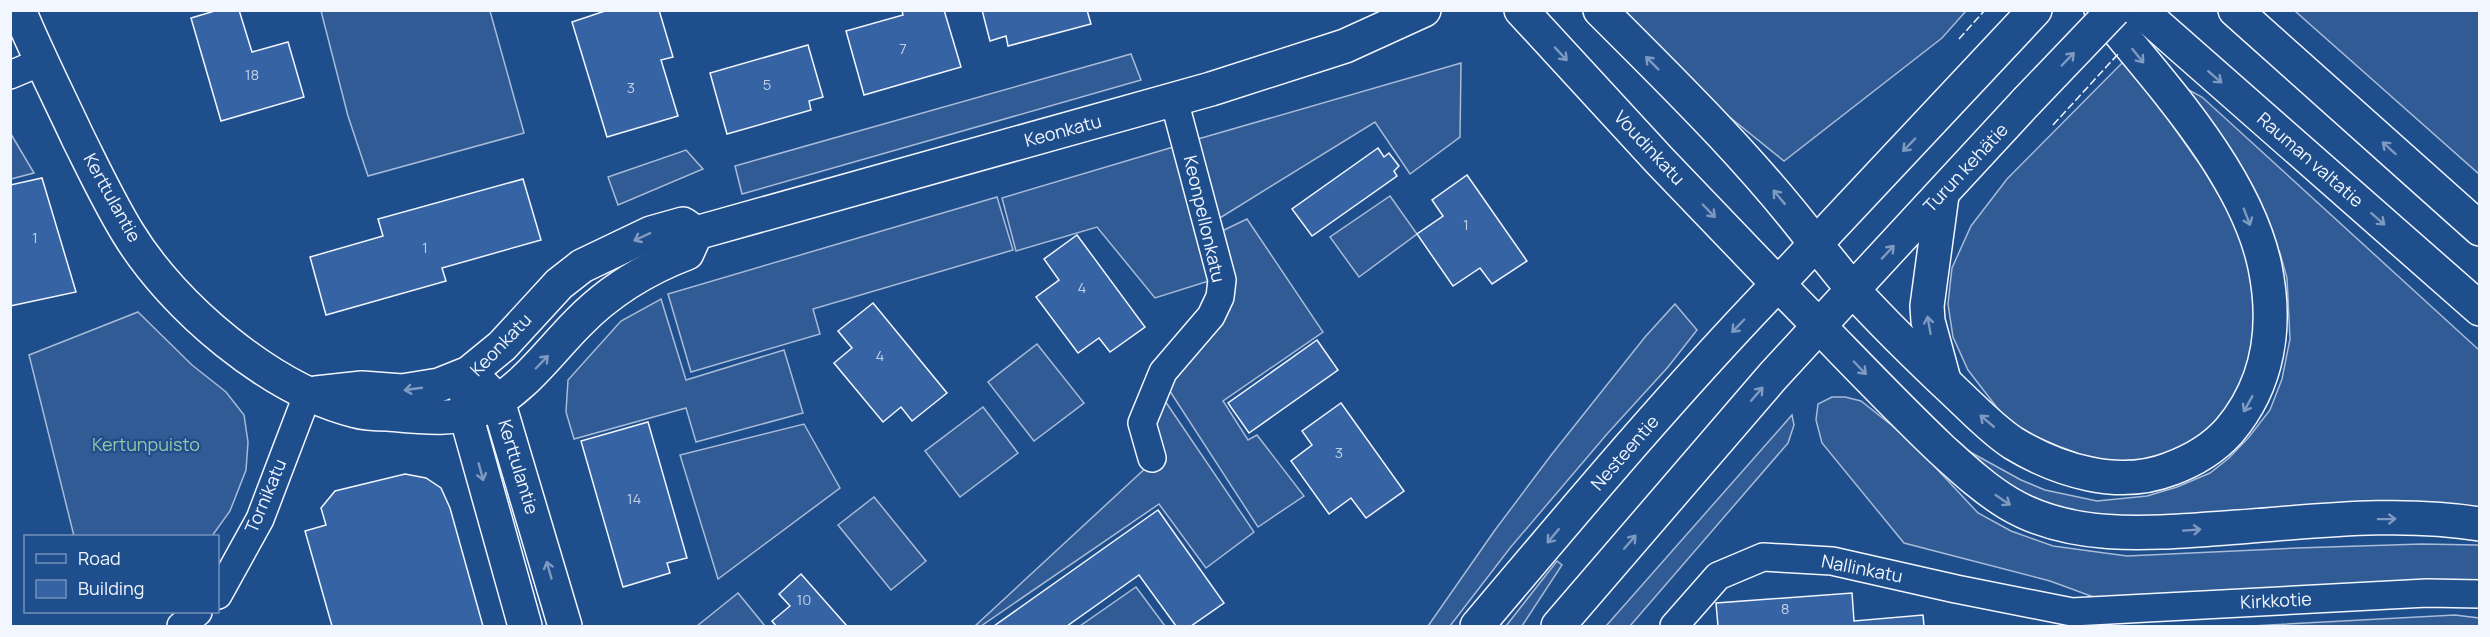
<svg xmlns="http://www.w3.org/2000/svg" width="2490" height="637" font-family="Manrope,sans-serif">
  <rect width="100%" height="100%" fill="#1f4e8c"/>
  <g fill="#305b95" stroke="#a8bbd7" stroke-width="1.5">
    <polygon points="321,11 490,11 524,133 368,176 348,116"/>
    <polygon points="1624,11 1966,11 1942,38 1784,161 1676,74"/>
    <polygon points="2295,11 2479,11 2479,174"/>
    <polygon points="1131,54 1141,80 742,194 735,166"/>
    <polygon points="2123,62 2159,106 2203,169 2231,216 2251,269 2256,301 2252,346 2241,384 2226,413 2204,436 2178,453 2147,460 2113,462 2085,456 2058,446 2028,433 2005,418 1968,370 1953,337 1948,304 1952,268 1971,226 2007,179"/>
    <polygon points="1461,63 1460,137 1410,174 1375,122 1215,221 1191,141"/>
    <polygon points="2185,88 2202,97 2479,350 2479,513 2174,523 2029,507 1961,447 2021,480 2045,490 2097,501 2147,496 2177,487 2210,473 2229,458 2249,437 2270,410 2282,379 2290,339 2287,278 2280,253 2262,215"/>
    <polygon points="10,134 11,134 34,173 11,179"/>
    <polygon points="1180,145 1215,279 1155,298 1097,227 1016,251 1002,198"/>
    <polygon points="686,150 703,169 618,205 608,177"/>
    <polygon points="1390,196 1417,234 1359,277 1330,237"/>
    <polygon points="997,197 1013,250 813,309 820,334 691,372 668,294"/>
    <polygon points="1247,219 1323,332 1223,401 1248,440 1257,435 1304,496 1258,527 1164,382 1228,313 1233,272 1220,232"/>
    <polygon points="661,299 686,380 784,350 803,413 696,442 686,408 574,439 566,412 568,380 621,321"/>
    <polygon points="1675,304 1697,330 1668,367 1607,434 1510,548 1450,626 1428,626 1495,530 1552,454 1645,337"/>
    <polygon points="138,312 192,365 226,392 244,415 248,442 246,470 230,511 212,536 74,536 29,355"/>
    <polygon points="1037,344 1084,403 1034,441 988,382"/>
    <polygon points="1161,395 1254,532 1206,568 1159,504 981,626 975,626 1150,464 1142,423"/>
    <polygon points="1832,397 1845,397 1861,401 1909,439 1978,513 2011,531 2053,546 2127,556 2297,548 2422,544 2477,545 2479,546 2479,583 2099,599 2050,581 1904,543 1822,443 1816,420 1818,404"/>
    <polygon points="983,407 1018,453 960,497 925,451"/>
    <polygon points="1792,415 1794,425 1788,443 1630,626 1606,626"/>
    <polygon points="804,424 840,488 718,579 680,455"/>
    <polygon points="874,497 926,561 891,590 838,525"/>
    <polygon points="1557,561 1562,565 1522,626 1506,626"/>
    <polygon points="1136,587 1165,626 1080,626"/>
    <polygon points="738,593 765,626 697,626"/>
    <polygon points="2455,615 2479,618 2479,626 2251,626"/>
  </g>
  <g fill="#3563a3" stroke="#f2f6ff" stroke-width="1.5">
    <polygon points="218,10 239,10 252,52 288,42 304,97 221,121 191,18"/>
    <polygon points="608,10 659,10 673,57 661,60 678,116 607,137 572,22"/>
    <polygon points="902,10 944,10 961,67 864,95 846,31 903,15"/>
    <polygon points="982,10 1087,10 1091,24 1008,46 1006,36 990,41"/>
    <polygon points="808,45 823,97 809,101 811,110 727,134 710,73"/>
    <polygon points="1378,148 1384,157 1389,153 1399,166 1394,171 1397,176 1312,236 1292,209"/>
    <polygon points="1467,175 1527,261 1492,284 1480,268 1453,286 1417,234 1443,216 1432,200"/>
    <polygon points="42,178 76,292 10,306 10,185"/>
    <polygon points="523,179 541,240 442,268 446,281 326,315 310,257 383,236 378,219"/>
    <polygon points="1077,235 1145,327 1110,352 1099,338 1078,353 1036,297 1059,280 1044,259"/>
    <polygon points="873,303 947,393 912,421 901,407 883,422 834,363 852,348 838,331"/>
    <polygon points="1317,340 1338,370 1249,433 1228,403"/>
    <polygon points="1341,403 1404,491 1366,518 1351,498 1329,514 1291,461 1312,445 1302,431"/>
    <polygon points="648,422 687,558 667,563 670,573 623,587 581,441"/>
    <polygon points="405,474 426,478 441,488 450,508 483,626 332,626 305,531 326,525 321,508 335,491"/>
    <polygon points="1158,510 1224,603 1191,626 1176,626 1139,575 1067,626 994,626"/>
    <polygon points="801,574 847,626 776,626 772,621 790,606 779,594"/>
    <polygon points="1852,593 1854,621 1923,615 1924,626 1718,626 1716,603"/>
  </g>
  <g fill="none" stroke-linecap="round" stroke-linejoin="round">
    <defs>
      <g id="minor">
        <polyline points="10,75 41,62"/>
        <polyline points="1152,458 1142,423 1163,372 1211,316 1220,297 1222,280 1174,100"/>
        <polyline points="218,595 260,519 308,393"/>
        <polyline points="181,626 198,612"/>
        <polyline points="1674,626 1718,576 1763,557 1832,561 1956,589 2072,612 2427,593 2480,594"/>
      </g>
      <g id="tertiary">
        <path d="M19,10C37,54 58,95 78,138C94,170 109,202 128,233C173,307 271,390 356,411C366,414 378,414 388,414C419,417 456,422 485,408C523,390 549,352 578,323C609,291 645,269 687,253L696,233L1211,89L1345,46L1424,10"/>
        <polyline points="483,386 498,401 565,626"/>
        <polyline points="316,393 362,388 402,391 439,385 469,373 502,346 559,284 582,266 651,233 683,224 696,233"/>
        <polyline points="467,393 466,415 525,626"/>
      </g>
      <g id="secondary">
        <polyline points="1521,10 1660,161 1778,284"/>
        <path d="M1600,10C1675,85 1751,159 1815,243"/>
      </g>
      <g id="primary">
        <path d="M1477,626C1575,510 1673,393 1778,284"/>
        <polyline points="1558,626 1773,376 1819,326"/>
      </g>
      <g id="trunk">
        <polyline points="2027,101 1819,326 1778,284 2035,10"/>
        <polyline points="1815,243 1853,290"/>
      </g>
      <g id="motorway">
        <polyline points="2140,10 2480,309"/>
        <polyline points="2235,10 2480,229"/>
        <polyline points="1942,195 1927,306 1928,321 1944,380"/>
        <path d="M1853,290C1886,326 1921,360 1956,393C1974,410 1993,430 2013,443C2059,471 2119,489 2170,469C2192,461 2213,449 2229,431C2269,384 2277,326 2265,267C2246,174 2160,83 2101,10"/>
        <path d="M1819,326C1859,367 1899,409 1941,449C1962,468 1983,488 2008,503C2076,544 2163,532 2239,527C2318,521 2401,511 2480,524"/>
      </g>
    </defs>
    <use href="#minor" stroke="#f2f6ff" stroke-width="30"/>
    <use href="#tertiary" stroke="#f2f6ff" stroke-width="36"/>
    <use href="#secondary" stroke="#f2f6ff" stroke-width="36"/>
    <use href="#primary" stroke="#f2f6ff" stroke-width="36"/>
    <use href="#trunk" stroke="#f2f6ff" stroke-width="36"/>
    <use href="#motorway" stroke="#f2f6ff" stroke-width="36"/>
    <use href="#minor" stroke="#1f4e8c" stroke-width="27"/>
    <use href="#tertiary" stroke="#1f4e8c" stroke-width="33"/>
    <use href="#secondary" stroke="#1f4e8c" stroke-width="33"/>
    <use href="#primary" stroke="#1f4e8c" stroke-width="33"/>
    <use href="#trunk" stroke="#1f4e8c" stroke-width="33"/>
    <use href="#motorway" stroke="#1f4e8c" stroke-width="33"/>
    <defs>
      <polyline id="trunk-bridge" points="2027,101 2114,10"/>
    </defs>
    <use href="#trunk-bridge" stroke="#f2f6ff" stroke-width="36" stroke-linecap="butt"/>
    <use href="#trunk-bridge" stroke="#1f4e8c" stroke-width="33"/>
    <g stroke="#f2f6ff" stroke-width="1.5" stroke-dasharray="8 3" stroke-linecap="butt">
      <polyline points="1959,39 1985,10"/>
      <polyline points="2053,125 2119,53"/>
    </g>
  </g>
  <defs><path id="oneway-shaft" d="M-6 0H5M1.5-3L5.5 0L1.5 3" fill="none" stroke-width="1.6" stroke-linecap="round" stroke-linejoin="round" transform="scale(1.5)"/></defs>
  <g stroke="#7e9ac0">
    <use href="#oneway-shaft" transform="translate(1561 54) rotate(47)"/>
    <use href="#oneway-shaft" transform="translate(2138 56) rotate(51)"/>
    <use href="#oneway-shaft" transform="translate(2068 59) rotate(-46)"/>
    <use href="#oneway-shaft" transform="translate(1652 63) rotate(-135)"/>
    <use href="#oneway-shaft" transform="translate(2215 77) rotate(41)"/>
    <use href="#oneway-shaft" transform="translate(1909 145) rotate(134)"/>
    <use href="#oneway-shaft" transform="translate(2389 148) rotate(-138)"/>
    <use href="#oneway-shaft" transform="translate(1779 197) rotate(-130)"/>
    <use href="#oneway-shaft" transform="translate(1709 211) rotate(46)"/>
    <use href="#oneway-shaft" transform="translate(2247 217) rotate(69)"/>
    <use href="#oneway-shaft" transform="translate(2378 219) rotate(41)"/>
    <use href="#oneway-shaft" transform="translate(642 237) rotate(155)"/>
    <use href="#oneway-shaft" transform="translate(1888 252) rotate(-47)"/>
    <use href="#oneway-shaft" transform="translate(1929 325) rotate(-100)"/>
    <use href="#oneway-shaft" transform="translate(1738 326) rotate(134)"/>
    <use href="#oneway-shaft" transform="translate(542 362) rotate(-46)"/>
    <use href="#oneway-shaft" transform="translate(1860 368) rotate(46)"/>
    <use href="#oneway-shaft" transform="translate(413 389) rotate(172)"/>
    <use href="#oneway-shaft" transform="translate(1757 394) rotate(-49)"/>
    <use href="#oneway-shaft" transform="translate(2248 404) rotate(119)"/>
    <use href="#oneway-shaft" transform="translate(1987 421) rotate(-140)"/>
    <use href="#oneway-shaft" transform="translate(481 472) rotate(75)"/>
    <use href="#oneway-shaft" transform="translate(2003 500) rotate(34)"/>
    <use href="#oneway-shaft" transform="translate(2387 519) rotate(-1)"/>
    <use href="#oneway-shaft" transform="translate(2192 530) rotate(-4)"/>
    <use href="#oneway-shaft" transform="translate(1553 536) rotate(130)"/>
    <use href="#oneway-shaft" transform="translate(1630 542) rotate(-49)"/>
    <use href="#oneway-shaft" transform="translate(549 570) rotate(-106)"/>
  </g>
  <g text-anchor="middle" stroke-width="4.5" stroke-linejoin="round" paint-order="stroke">
    <g font-size="15" fill="#c3d1e8">
      <text x="903" y="54">7</text>
      <text x="252" y="80">18</text>
      <text x="767" y="90">5</text>
      <text x="631" y="93">3</text>
      <text x="1466" y="230">1</text>
      <text x="35" y="243">1</text>
      <text x="425" y="253">1</text>
      <text x="1082" y="293">4</text>
      <text x="880" y="361">4</text>
      <text x="1339" y="458">3</text>
      <text x="634" y="504">14</text>
      <text x="804" y="605">10</text>
      <text x="1785" y="614">8</text>
    </g>
    <g font-size="18" fill="#f2f6ff" stroke="#1f4e8c">
      <text transform="translate(1063 131) rotate(-15)" y="6">Keonkatu</text>
      <text transform="translate(1649 148) rotate(47)" y="6">Voudinkatu</text>
      <text transform="translate(2310 160) rotate(41)" y="6">Rauman valtatie</text>
      <text transform="translate(1966 168) rotate(-47)" y="6">Turun kehätie</text>
      <text transform="translate(112 198) rotate(61)" y="6">Kerttulantie</text>
      <text transform="translate(1204 219) rotate(77)" y="6">Keonpellonkatu</text>
      <text transform="translate(501 345) rotate(-46)" y="6">Keonkatu</text>
      <text transform="translate(1625 453) rotate(-49)" y="6">Nesteentie</text>
      <text transform="translate(518 467) rotate(73)" y="6">Kerttulantie</text>
      <text transform="translate(266 496) rotate(-67)" y="6">Tornikatu</text>
      <text transform="translate(1862 569) rotate(11)" y="6">Nallinkatu</text>
      <text transform="translate(2276 601) rotate(-3)" y="6">Kirkkotie</text>
    </g>
    <g font-size="18" fill="#97c8a6" stroke="#1f4e8c">
      <text x="146" y="451">Kertunpuisto</text>
    </g>
  </g>
  <rect width="2490" height="637" fill="none" stroke="#f2f6ff" stroke-width="24"/>
  <rect x="24" y="535" width="195" height="78" fill="#1f4e8c" stroke="#7391ba" stroke-width="1.5"/>
  <rect x="36" y="554" width="30" height="9" fill="#1f4e8c" stroke="#7391ba" stroke-width="1.5"/>
  <text x="78" y="565" font-size="18" fill="#f2f6ff">Road</text>
  <rect x="36" y="580" width="30" height="18" fill="#3563a3" stroke="#7391ba" stroke-width="1.5"/>
  <text x="78" y="595" font-size="18" fill="#f2f6ff">Building</text>
</svg>
